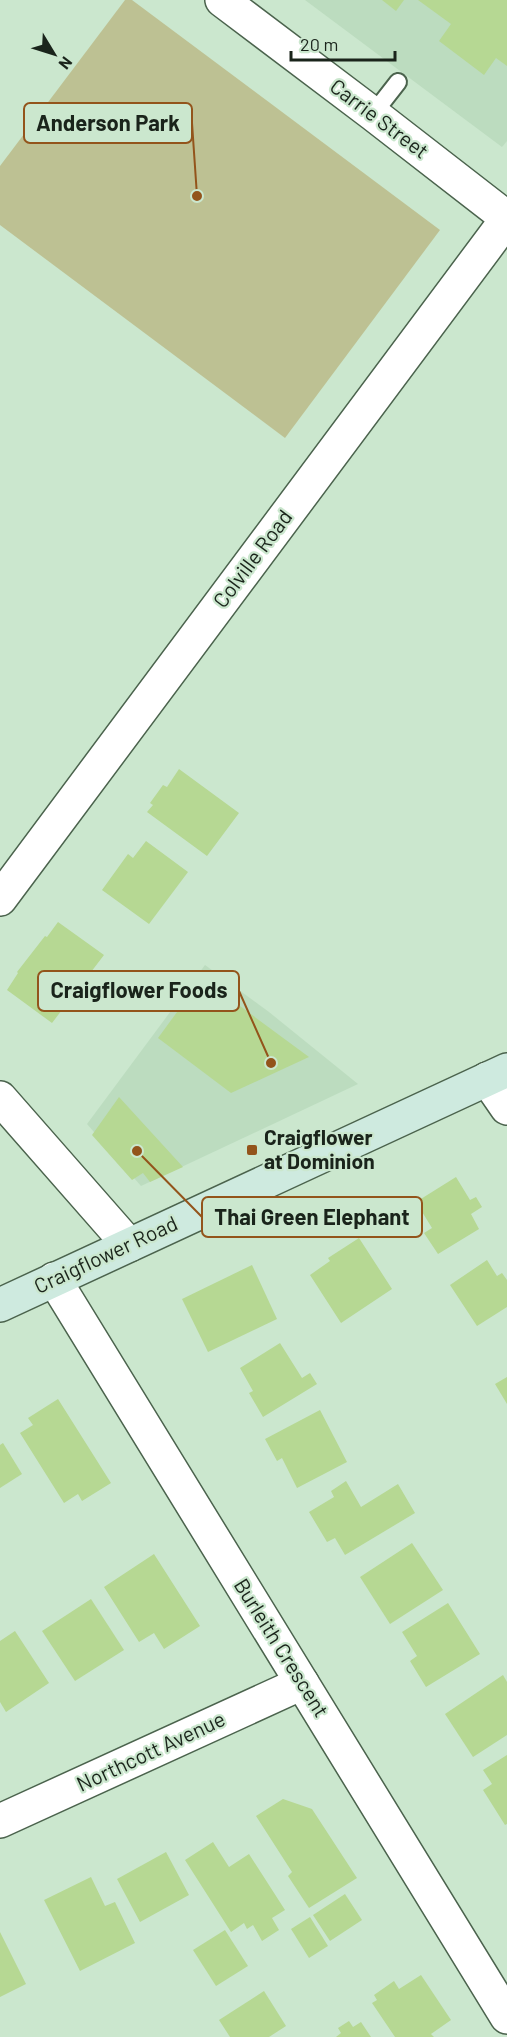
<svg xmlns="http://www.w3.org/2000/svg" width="507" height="2037" font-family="Barlow,sans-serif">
  <rect width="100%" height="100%" fill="#cbe7ce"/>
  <g fill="#bcdcbf">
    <polygon points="305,0 507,0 507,141 502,147"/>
    <polygon points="205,965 269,1012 358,1084 141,1186 87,1124"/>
  </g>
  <polygon fill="#bdc193" points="125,0 132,0 440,230 285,438 0,225 0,166"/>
  <g fill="#b6d893">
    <polygon points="382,0 404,0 396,11"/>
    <polygon points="418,0 507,0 507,66 496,58 484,75 439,41 451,24"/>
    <polygon points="179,769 239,813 207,856 147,812 153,805 150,803 163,785 167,787"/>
    <polygon points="146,841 188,872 149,924 102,890 128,854 133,858"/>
    <polygon points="58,922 104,955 52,1023 7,990 18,973 17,972 45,936 47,937"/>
    <polygon points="202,978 309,1057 231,1093 158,1038"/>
    <polygon points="119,1097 183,1167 150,1182 143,1173 132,1180 92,1135"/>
    <polygon points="456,1177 470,1200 476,1197 482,1207 471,1214 479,1229 438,1254 424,1233 432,1228 416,1202"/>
    <polygon points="359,1238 392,1289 341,1323 310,1275 330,1261 328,1258"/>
    <polygon points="487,1260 497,1276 502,1273 507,1280 507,1307 477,1326 450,1285"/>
    <polygon points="252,1265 277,1319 208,1352 182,1299"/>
    <polygon points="280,1343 302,1378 310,1373 317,1384 263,1417 249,1393 253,1391 240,1368"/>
    <polygon points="507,1377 507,1404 495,1384"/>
    <polygon points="58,1399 111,1483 82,1501 78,1494 64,1503 20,1433 33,1425 28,1418"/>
    <polygon points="320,1410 347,1462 297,1488 282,1458 277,1461 265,1439"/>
    <polygon points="3,1443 22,1474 0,1488 0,1445"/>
    <polygon points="346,1481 361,1507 398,1484 415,1513 345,1555 335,1538 327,1542 309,1512 334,1497 331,1491"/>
    <polygon points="412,1543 443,1590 390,1624 360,1577"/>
    <polygon points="154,1554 200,1626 164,1649 154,1633 139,1642 104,1587"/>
    <polygon points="91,1599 124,1650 75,1681 42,1631"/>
    <polygon points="448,1603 480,1654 426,1687 410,1661 417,1656 402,1632"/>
    <polygon points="15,1631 49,1683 6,1712 0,1702 0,1641"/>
    <polygon points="503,1675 507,1682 507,1735 473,1757 445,1714"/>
    <polygon points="507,1755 507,1824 505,1825 483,1790 492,1784 483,1770"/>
    <polygon points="283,1799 312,1809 357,1878 309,1908 288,1876 292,1872 256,1816"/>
    <polygon points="213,1842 229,1867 249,1854 285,1910 272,1918 279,1930 262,1941 253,1925 247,1929 244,1923 231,1932 185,1860"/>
    <polygon points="166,1852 189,1895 140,1922 117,1879"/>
    <polygon points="91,1877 105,1906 115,1902 135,1943 80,1971 44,1900"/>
    <polygon points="345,1894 362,1920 330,1941 313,1915"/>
    <polygon points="310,1917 328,1946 309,1958 291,1929"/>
    <polygon points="225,1930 248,1966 216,1986 193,1950"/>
    <polygon points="0,1932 26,1984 0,1997"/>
    <polygon points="421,1975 451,2020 431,2034 434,2037 395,2037 372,2003 377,2000 374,1995 394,1981 399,1989"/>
    <polygon points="264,1991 286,2026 269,2037 230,2037 219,2020"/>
    <polygon points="349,2021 353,2027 361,2022 371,2037 336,2037 341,2033 338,2028"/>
  </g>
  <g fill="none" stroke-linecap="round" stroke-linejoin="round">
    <defs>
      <polyline id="service" points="373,114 398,82"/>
      <g id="minor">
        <polyline points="222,0 373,114 507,218"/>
        <polyline points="0,899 507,219"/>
        <polyline points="487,1079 507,1108"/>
        <polyline points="0,1098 129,1245"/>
        <polyline points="54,1279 507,2017"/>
        <polyline points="0,1821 302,1683"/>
      </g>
      <polyline id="secondary" points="0,1305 507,1070"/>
    </defs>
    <use href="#service" stroke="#4b634d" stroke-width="20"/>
    <use href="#minor" stroke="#4b634d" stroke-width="36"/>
    <use href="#secondary" stroke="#4b634d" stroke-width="36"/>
    <use href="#service" stroke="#fff" stroke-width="16"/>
    <use href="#minor" stroke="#fff" stroke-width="33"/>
    <use href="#secondary" stroke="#ceeadf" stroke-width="33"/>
  </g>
  <rect fill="#93541b" stroke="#cbe7ce" stroke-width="2" x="246" y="1144" width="12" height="12" rx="3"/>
  <g text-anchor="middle" stroke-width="4.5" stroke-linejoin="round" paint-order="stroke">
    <g font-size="21" fill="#1a241b" stroke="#cbe7ce">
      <text transform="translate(379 119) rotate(37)" y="7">Carrie Street</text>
      <text transform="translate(253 559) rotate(-53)" y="7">Colville Road</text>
      <text transform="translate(106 1255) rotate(-25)" y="7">Craigflower Road</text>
      <text transform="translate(281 1648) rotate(58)" y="7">Burleith Crescent</text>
      <text transform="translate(151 1752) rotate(-25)" y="7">Northcott Avenue</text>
    </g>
    <g font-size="21" font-weight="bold" fill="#1a241b" stroke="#cbe7ce" text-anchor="start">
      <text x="264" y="1145">Craigflower<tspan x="264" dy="24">at Dominion</tspan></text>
    </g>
  </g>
  <path fill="none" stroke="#93541b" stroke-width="2" d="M197 196L192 123M271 1063L239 991M137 1151L202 1217"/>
  <g fill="#93541b" stroke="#cbe7ce" stroke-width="2">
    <circle cx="197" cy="196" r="6"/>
    <circle cx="271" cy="1063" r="6"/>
    <circle cx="137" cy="1151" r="6"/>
  </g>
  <g fill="#cbe7ce" stroke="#93541b" stroke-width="2">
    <rect x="24" y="103" width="168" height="40" rx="6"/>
    <rect x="38" y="971" width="201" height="40" rx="6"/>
    <rect x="202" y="1197" width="220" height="40" rx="6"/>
  </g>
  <g font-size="22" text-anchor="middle" font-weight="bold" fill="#1a241b">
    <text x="108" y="131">Anderson Park</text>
    <text x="139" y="998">Craigflower Foods</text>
    <text x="312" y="1225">Thai Green Elephant</text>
  </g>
  <g transform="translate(54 54) rotate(128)" stroke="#cbe7ce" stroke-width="4.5" paint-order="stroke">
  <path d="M0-4.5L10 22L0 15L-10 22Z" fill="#1a241b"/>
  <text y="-9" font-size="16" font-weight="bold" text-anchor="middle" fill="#1a241b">N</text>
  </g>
  <path d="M291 51v9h104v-9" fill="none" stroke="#1a241b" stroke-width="3"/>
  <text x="300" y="51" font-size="18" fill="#1a241b" stroke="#cbe7ce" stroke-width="4.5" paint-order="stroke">20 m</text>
</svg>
